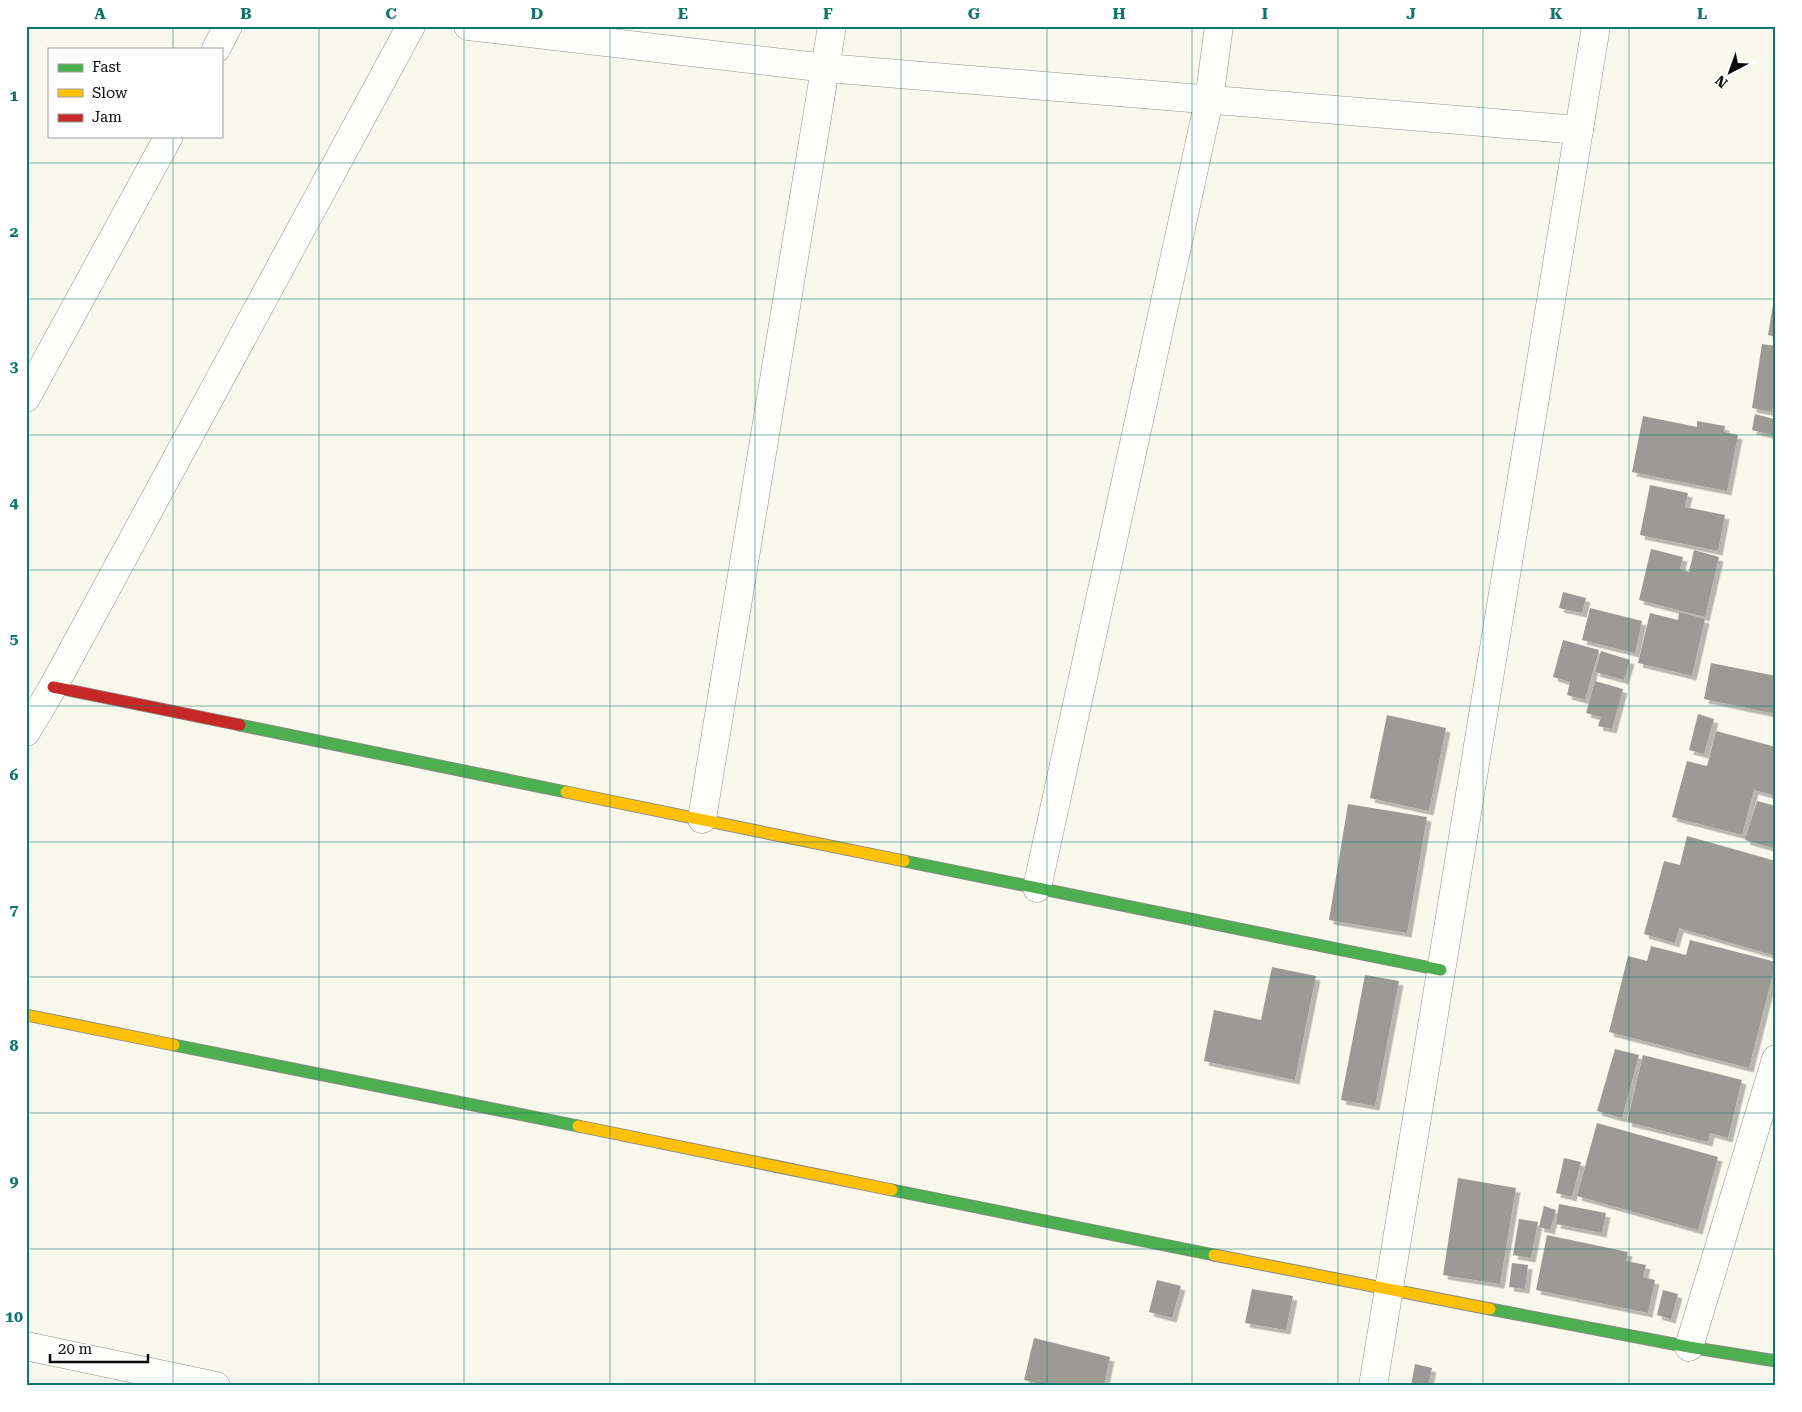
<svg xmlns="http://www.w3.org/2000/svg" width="1802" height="1412" font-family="'Roboto Serif',serif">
  <defs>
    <filter id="shadow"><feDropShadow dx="4.5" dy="4.5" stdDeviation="0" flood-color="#0004"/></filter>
  </defs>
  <rect width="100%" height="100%" fill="#f9f8ed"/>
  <g fill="#9c9a94" filter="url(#shadow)">
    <polygon points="1775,292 1776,292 1776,337 1768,335"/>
    <polygon points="1762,344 1776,346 1776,390 1772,412 1752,408"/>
    <polygon points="1755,414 1774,419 1776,415 1776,436 1752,430"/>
    <polygon points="1643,416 1697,427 1697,421 1725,426 1724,432 1738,435 1727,491 1632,472"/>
    <polygon points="1650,485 1688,493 1685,507 1725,515 1718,551 1640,535"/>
    <polygon points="1651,549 1683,557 1680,569 1689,572 1694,550 1719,557 1705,617 1639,600"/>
    <polygon points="1563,592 1586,598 1582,613 1559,608"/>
    <polygon points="1590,608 1642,621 1635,653 1582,640"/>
    <polygon points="1679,612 1705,619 1692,676 1638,663 1650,613 1678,620"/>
    <polygon points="1563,640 1599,650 1585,700 1567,695 1570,682 1553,677"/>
    <polygon points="1601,651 1630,660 1624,680 1595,672"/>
    <polygon points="1711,663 1776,676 1776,714 1704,699"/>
    <polygon points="1595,681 1623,689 1612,729 1598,726 1601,717 1586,713"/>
    <polygon points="1698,714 1714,719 1704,754 1689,750"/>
    <polygon points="1387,715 1446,728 1429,811 1370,798"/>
    <polygon points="1716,731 1776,747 1776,796 1754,790 1742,835 1672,817 1687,761 1707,766"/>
    <polygon points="1757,801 1776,806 1776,849 1745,840"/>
    <polygon points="1348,804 1427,817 1407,933 1329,920"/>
    <polygon points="1687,836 1776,861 1776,956 1679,928 1675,943 1644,934 1664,861 1680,865"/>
    <polygon points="1690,940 1776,962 1749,1068 1609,1032 1628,956 1647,961 1651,946 1686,955"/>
    <polygon points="1272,967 1316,976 1295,1080 1204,1061 1214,1010 1261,1020"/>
    <polygon points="1365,975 1399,981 1375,1106 1341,1100"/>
    <polygon points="1615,1049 1639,1055 1622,1118 1597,1111"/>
    <polygon points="1643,1055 1742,1080 1728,1138 1710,1133 1708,1142 1627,1122"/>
    <polygon points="1597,1123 1718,1157 1698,1230 1577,1196"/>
    <polygon points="1564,1158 1581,1162 1572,1197 1556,1193"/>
    <polygon points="1458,1178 1516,1188 1500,1284 1443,1275"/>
    <polygon points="1559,1204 1606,1213 1602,1233 1556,1224"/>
    <polygon points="1544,1206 1556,1210 1550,1230 1539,1227"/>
    <polygon points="1519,1219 1538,1222 1531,1258 1513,1255"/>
    <polygon points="1547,1235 1628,1252 1626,1261 1646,1265 1643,1277 1655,1280 1648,1313 1536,1290"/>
    <polygon points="1512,1263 1528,1265 1525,1289 1509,1287"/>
    <polygon points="1157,1280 1181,1286 1172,1318 1149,1312"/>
    <polygon points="1252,1289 1293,1296 1286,1330 1245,1323"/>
    <polygon points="1663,1290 1678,1294 1671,1319 1657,1315"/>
    <polygon points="1034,1338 1110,1357 1104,1386 1047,1386 1024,1380"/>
    <polygon points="1415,1364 1432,1368 1428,1386 1411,1386"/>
  </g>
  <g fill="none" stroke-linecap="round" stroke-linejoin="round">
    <defs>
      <g id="street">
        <polyline points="468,26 826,68 1579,130"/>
        <polyline points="216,49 228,26"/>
        <polyline points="26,398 169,136"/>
        <polyline points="26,732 53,687 411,26"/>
        <polyline points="702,819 832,26"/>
        <polyline points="1037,888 1209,100 1219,26"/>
        <polyline points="26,1346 216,1386"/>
        <polyline points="1689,1347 1776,1059"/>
        <polyline points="1373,1386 1596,26"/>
      </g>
      <g id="fast">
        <polyline points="240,725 566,792"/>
        <polyline points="904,861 1441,970"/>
        <polyline points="174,1045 578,1126"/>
        <polyline points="892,1190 1214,1255"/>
        <polyline points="1490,1309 1689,1347 1776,1361"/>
      </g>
      <g id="slow">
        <polyline points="566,792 904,861"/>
        <polyline points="26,1015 174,1045"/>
        <polyline points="578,1126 892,1190"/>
        <polyline points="1214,1255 1490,1309"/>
      </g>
      <polyline id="jam" points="53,687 240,725"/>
    </defs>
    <use href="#street" stroke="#92918c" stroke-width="29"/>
    <use href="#fast" stroke="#888883" stroke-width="13"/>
    <use href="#slow" stroke="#888883" stroke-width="13"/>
    <use href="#jam" stroke="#888883" stroke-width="13"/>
    <use href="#street" stroke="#fefefc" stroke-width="28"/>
    <use href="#fast" stroke="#4caf50" stroke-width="11"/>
    <use href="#slow" stroke="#ffc107" stroke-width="11"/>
    <use href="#jam" stroke="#c62828" stroke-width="11"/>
  </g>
  <path fill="none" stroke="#0f766e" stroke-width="1" stroke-opacity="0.55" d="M173,26V49M319,26V1386M464,26V1386M610,26V1386M755,26V1386M901,26V1386M1047,26V1386M1192,26V1386M1338,26V1386M1483,26V1386M1629,26V1386M173,136V1386M26,163H1776M26,299H1776M26,435H1776M26,570H1776M26,706H1776M26,842H1776M26,977H1776M26,1113H1776M26,1249H1776"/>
  <rect width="1802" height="1412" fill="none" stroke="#ffffff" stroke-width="55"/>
  <rect x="48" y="48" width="175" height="90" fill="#ffffff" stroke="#9d9d9d"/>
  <rect x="58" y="64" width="25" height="8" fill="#4caf50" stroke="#9d9d9d"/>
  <text x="92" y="72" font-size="15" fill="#0a0a0a">Fast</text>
  <rect x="58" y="89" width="25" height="8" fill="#ffc107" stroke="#9d9d9d"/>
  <text x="92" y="98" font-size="15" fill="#0a0a0a">Slow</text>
  <rect x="58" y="114" width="25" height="8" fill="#c62828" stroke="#9d9d9d"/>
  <text x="92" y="122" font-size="15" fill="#0a0a0a">Jam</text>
  <g transform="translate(1730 72) rotate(221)" stroke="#ffffff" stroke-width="4" paint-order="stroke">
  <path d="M0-4L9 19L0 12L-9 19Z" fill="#0a0a0a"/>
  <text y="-8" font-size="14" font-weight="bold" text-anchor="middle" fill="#0a0a0a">N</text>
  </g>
  <path d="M50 1354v8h98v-8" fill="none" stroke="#0a0a0a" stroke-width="2.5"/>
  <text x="58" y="1354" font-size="15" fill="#0a0a0a" stroke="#ffffff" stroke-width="4" paint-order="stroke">20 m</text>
  <rect x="28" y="28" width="1746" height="1356" fill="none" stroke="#0f766e" stroke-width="2"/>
  <g font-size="16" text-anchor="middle" font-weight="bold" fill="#0f766e">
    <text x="100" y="19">A</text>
    <text x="246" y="19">B</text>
    <text x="391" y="19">C</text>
    <text x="537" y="19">D</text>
    <text x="683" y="19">E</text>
    <text x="828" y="19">F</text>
    <text x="974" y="19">G</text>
    <text x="1119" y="19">H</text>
    <text x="1265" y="19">I</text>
    <text x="1411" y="19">J</text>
    <text x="1556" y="19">K</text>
    <text x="1702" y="19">L</text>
    <text x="14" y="101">1</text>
    <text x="14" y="237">2</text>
    <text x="14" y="372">3</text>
    <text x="14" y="508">4</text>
    <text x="14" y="644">5</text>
    <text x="14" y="780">6</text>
    <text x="14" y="915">7</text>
    <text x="14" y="1051">8</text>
    <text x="14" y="1187">9</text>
    <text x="14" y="1322">10</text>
  </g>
</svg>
